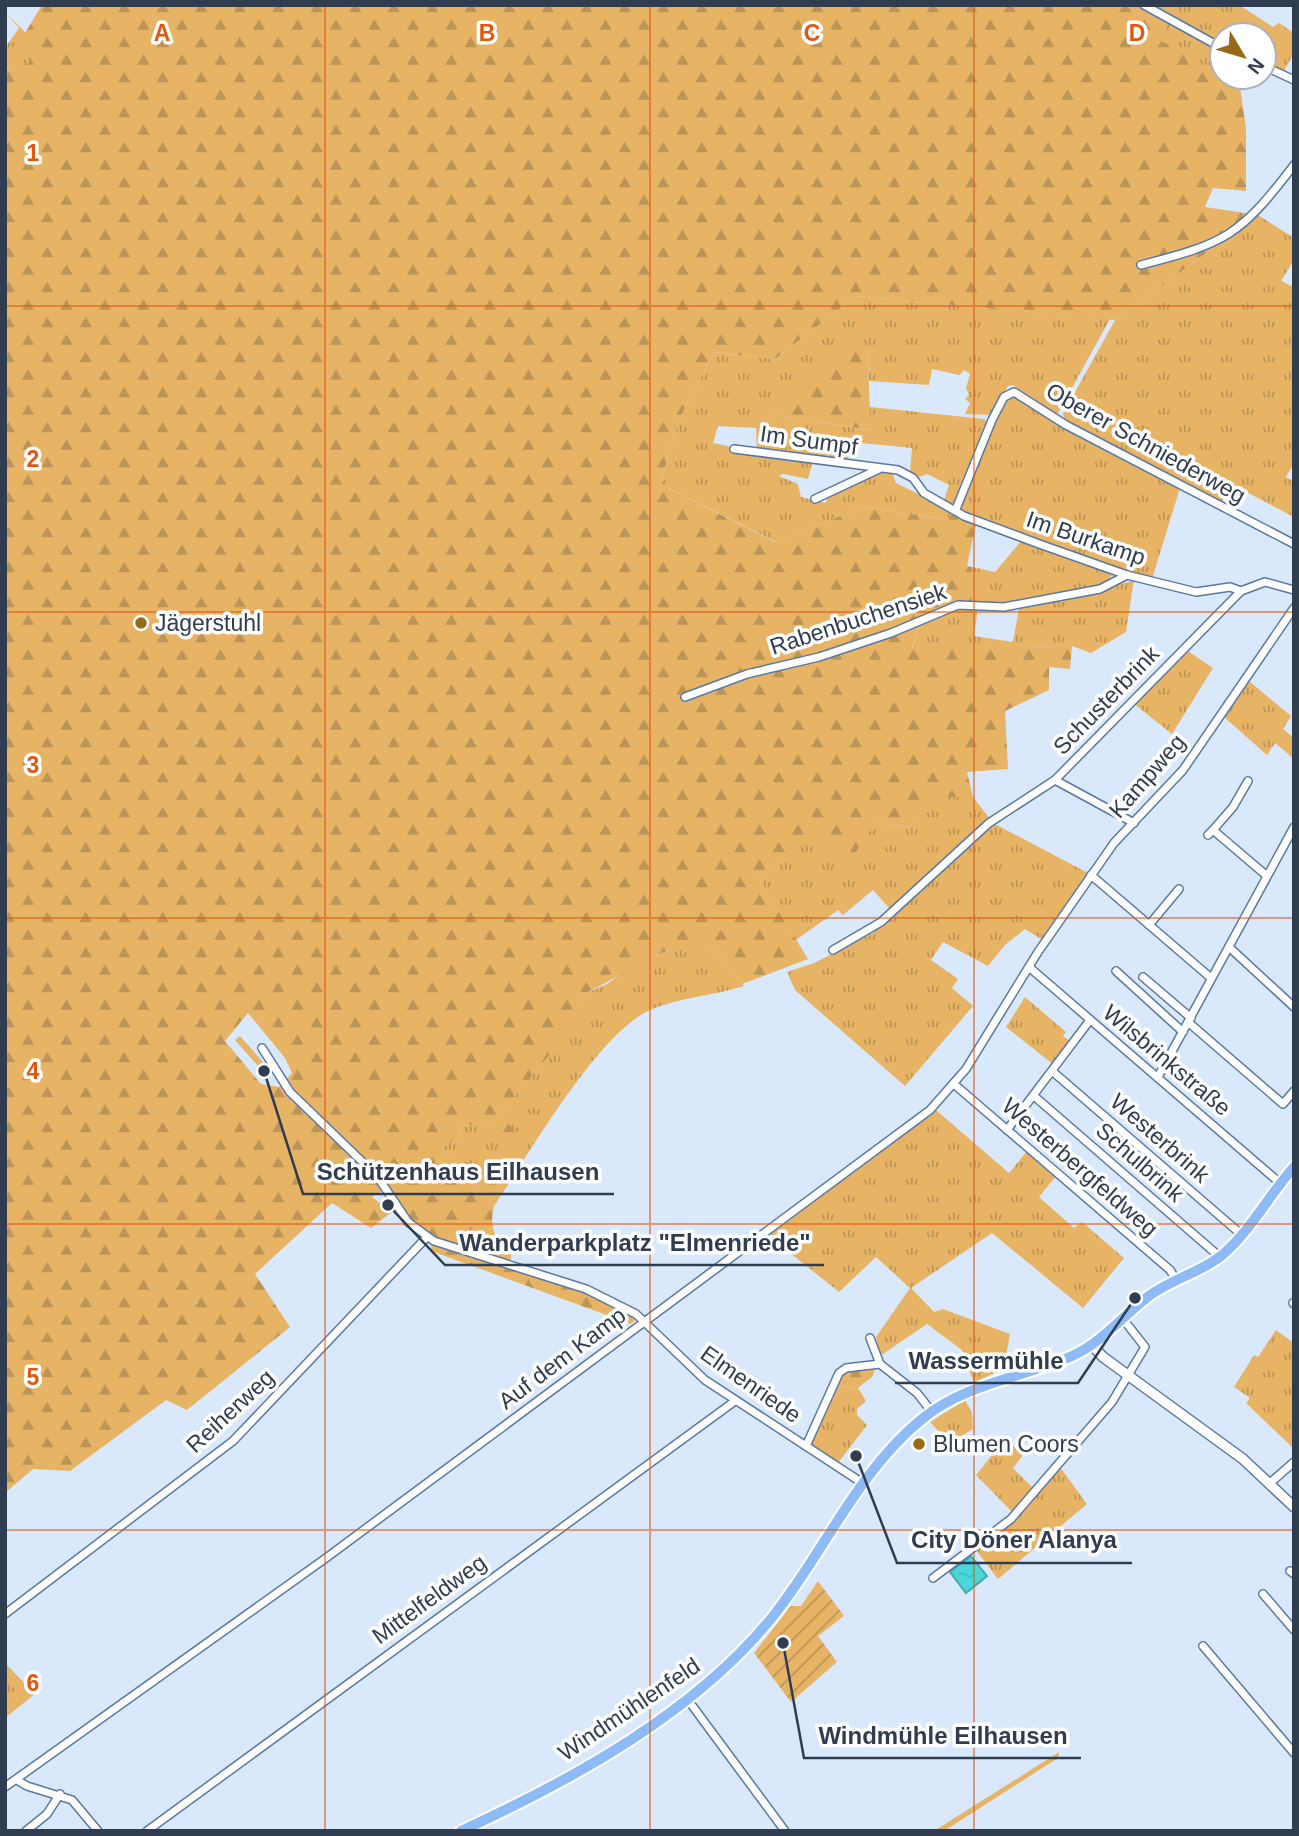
<svg xmlns="http://www.w3.org/2000/svg" width="1299" height="1836" font-family="Helvetica,sans-serif">
  <defs>
    <pattern id="grass-tufts" width="24" height="20" patternUnits="userSpaceOnUse" patternTransform="scale(1.75)"><rect width="24" height="20" fill="#e7b466"/><path d="M3 7l-1-3M5 7V3M7 7l1-3M15 17l-1-3M17 17v-4M19 17l1-3" fill="none" stroke="#bc9456"/></pattern>
    <pattern id="forest-firs" width="22" height="20" patternUnits="userSpaceOnUse" patternTransform="scale(1.75)"><rect width="22" height="20" fill="#e7b466"/><path d="M5 1l3.5 6h-7zM16 11l3.5 6h-7z" fill="#bc9456"/></pattern>
    <pattern id="garden-furrows" width="10" height="10" patternUnits="userSpaceOnUse" patternTransform="scale(1.75)"><rect width="10" height="10" fill="#e7b466"/><path d="M-1 1l2-2M0 10L10 0M9 11l2-2" fill="none" stroke="#bc9456"/></pattern>
    <pattern id="water-ripples" width="26" height="14" patternUnits="userSpaceOnUse" patternTransform="scale(1.75)"><rect width="26" height="14" fill="#49d7da"/><path d="M2 4q2-2 4 0t4 0M15 11q2-2 4 0t4 0" fill="none" stroke="#40b9bd"/></pattern>
  </defs>
  <rect width="100%" height="100%" fill="#dae8fb"/>
  <g fill="url(#grass-tufts)">
    <polygon points="1152,5 1239,5 1273,27 1279,23 1294,33 1294,53 1280,78 1264,69 1264,35 1222,35 1222,77 1234,77 1233,84 1159,40 1172,16"/>
    <polygon points="5,12 39,46 23,75 7,68 5,70 5,48 19,28"/>
    <polygon points="1258,215 1294,238 1294,260 1281,281 1294,287 1294,463 1286,477 1294,482 1292,516 1233,485 1220,504 1065,421 1063,414 1115,320"/>
    <polygon points="856,296 1110,319 1057,415 1013,385 1008,386 991,415 965,414 970,403 965,399 969,395 966,388 970,374 964,370 960,375 932,369 929,385 869,381 867,346 764,413 870,430 870,407 984,419 989,423 955,505 944,500 949,485 927,474 919,477 910,472 912,448 852,442 847,463 757,450 756,428 718,426 713,443 728,446 731,450 813,460 808,479 783,474 779,476 798,484 801,497 826,503 828,494 879,472 891,470 896,483 953,511 949,520 863,507 776,542 660,484 679,420 714,352 775,359"/>
    <polygon points="1010,396 1015,396 1180,488 1152,579 1115,569 965,515 960,508 1004,402"/>
    <polygon points="1022,540 1115,573 1099,587 1003,605 972,604 972,567 995,572"/>
    <polygon points="1134,580 1126,632 1091,653 1072,646 912,649 919,624 978,608 974,636 1013,642 1019,608 1099,591"/>
    <polygon points="1185,649 1213,668 1172,734 1133,703"/>
    <polygon points="1249,681 1291,716 1283,729 1294,738 1294,759 1275,743 1267,755 1224,717"/>
    <polygon points="928,797 973,797 990,819 891,910 873,890 843,915 838,910 796,940 758,877 817,831 875,823 910,827"/>
    <polygon points="993,823 1088,873 1041,939 1025,929 1005,945 988,966 943,942 931,960 958,979 952,988 973,1006 905,1086 795,990 787,972 814,963 873,933"/>
    <path d="M686,943H707L744,986C713,996 680,997 650,1010C597,1034 528,1156 494,1206L442,1148L459,1137L463,1126L492,1121L499,1115L582,1015L581,995L607,984L630,967Z"/>
    <polygon points="1025,997 1066,1032 1063,1036 1071,1042 1054,1065 1006,1027"/>
    <polygon points="936,1110 1009,1173 1028,1150 1056,1176 1039,1197 1074,1228 1082,1222 1124,1258 1083,1308 992,1233 911,1288 934,1312 943,1309 1010,1334 1004,1368 974,1383 962,1350 927,1324 880,1356 876,1337 910,1288 876,1257 839,1292 775,1241 771,1234"/>
    <polygon points="1276,1330 1294,1343 1294,1449 1246,1403 1250,1398 1234,1387 1254,1355 1258,1357"/>
    <polygon points="835,1386 858,1388 866,1401 857,1409 857,1415 867,1425 838,1463 812,1446 811,1441"/>
    <polygon points="965,1400 972,1413 973,1429 950,1443 930,1422"/>
    <polygon points="1005,1439 1023,1455 1013,1468 1034,1489 1013,1513 976,1475"/>
    <polygon points="1060,1467 1087,1504 998,1579 976,1550"/>
    <polygon points="5,1663 35,1694 5,1718"/>
    <polygon points="1059,1752 1058,1758 944,1831 934,1831"/>
  </g>
  <g fill="url(#forest-firs)" fill-rule="evenodd">
    <path d="M42,5H1136L1169,22L1160,40L1240,87L1246,128V191L1213,188L1205,207L1258,215L1115,320L856,296L775,359L714,352L679,420L660,484L775,542L863,507L949,520L953,511L976,524L967,566L972,567V610L919,624L912,648L1072,646L1070,669L1049,667V690L1005,711L1008,769L967,772L973,797H929L910,827L875,823L854,855L824,852L817,832L758,877L808,959L742,984L707,943C663,942 621,978 581,995L583,1015L499,1115L511,1126L520,1144L517,1149L497,1134L492,1121L463,1126L459,1137L442,1148L494,1206C490,1223 493,1231 500,1246L511,1250V1268L585,1291L635,1316V1320L631,1324L431,1251L432,1237L420,1231L388,1187L372,1197L392,1212L371,1228L332,1203L255,1274L290,1327L187,1410L166,1400L70,1471L33,1469L5,1493V70L13,68L23,74L38,46L25,33ZM248,1013L285,1058L292,1073L279,1087L261,1084L225,1041Z"/>
    <polygon points="852,345 867,345 871,430 763,413"/>
    <polygon points="875,1367 873,1376 858,1388 835,1386 845,1371"/>
  </g>
  <polygon fill="url(#garden-furrows)" points="818,1581 844,1616 818,1636 837,1662 791,1702 754,1653 791,1606 801,1606"/>
  <polygon fill="#e7b466" points="240,1036 263,1062 259,1067 235,1040"/>
  <polygon fill="url(#water-ripples)" stroke="#42a9b1" stroke-width="2" points="971,1556 987,1576 966,1593 950,1572"/>
  <g fill="none" stroke-linecap="round" stroke-linejoin="round">
    <defs>
      <g id="minor">
        <polyline points="1144,5 1222,48"/>
        <polyline points="1264,66 1294,80"/>
        <path d="M1141,265C1226,243 1240,236 1294,165"/>
        <polyline points="734,449 898,470 913,478 924,493 964,516 1042,545 1127,575 1196,592 1230,587 1241,591"/>
        <polyline points="815,499 879,469"/>
        <polyline points="956,509 992,420 1004,397 1014,392 1066,425 1294,544"/>
        <polyline points="685,697 747,674 819,657 891,633 958,605 1004,607 1100,589 1127,575"/>
        <polyline points="1055,780 1134,823"/>
        <polyline points="1213,830 1233,807 1248,781"/>
        <polyline points="1208,835 1213,830 1267,876"/>
        <polyline points="1091,875 1211,978"/>
        <polyline points="1149,925 1179,889"/>
        <polyline points="1229,947 1294,1007"/>
        <polyline points="833,950 881,922 989,823 1055,780 1241,591 1265,582 1294,590"/>
        <polyline points="1029,967 1280,1183"/>
        <polyline points="1116,971 1183,1032"/>
        <polyline points="1143,977 1191,1018"/>
        <polyline points="1188,1022 1283,1104 1294,1091"/>
        <polyline points="262,1048 290,1092 377,1176 408,1222 434,1241 586,1289 636,1314 705,1380 864,1484"/>
        <polyline points="1052,1071 1242,1235"/>
        <polyline points="1158,1077 1294,827"/>
        <polyline points="955,1085 1170,1270 1177,1281"/>
        <polyline points="1034,1096 1220,1257"/>
        <polyline points="1007,1130 1090,1020"/>
        <polyline points="1293,1303 1294,1304"/>
        <polyline points="870,1338 880,1364 917,1393 932,1412"/>
        <polyline points="806,1446 839,1373 846,1368 880,1364"/>
        <polyline points="1270,1483 1294,1462"/>
        <polyline points="1290,1571 1294,1574"/>
        <polyline points="933,1578 1011,1519 1112,1402 1145,1347 1123,1319"/>
        <polyline points="1263,1594 1294,1630"/>
        <polyline points="5,1614 233,1441 426,1238"/>
        <polyline points="1203,1646 1294,1753"/>
        <polyline points="688,1700 785,1831"/>
        <polyline points="17,1780 27,1786 72,1800 98,1831"/>
        <polyline points="5,1787 326,1558 930,1110 966,1069 1038,952 1114,843 1183,770 1294,608"/>
        <polyline points="26,1831 47,1814 60,1794"/>
        <polyline points="147,1831 735,1401"/>
      </g>
      <polyline id="tertiary" points="1092,1345 1103,1357 1243,1459 1294,1507"/>
      <path id="primary" d="M461,1831C572,1780 697,1712 774,1615C824,1552 858,1471 922,1419C966,1383 1022,1378 1072,1356C1101,1343 1121,1318 1145,1299C1168,1280 1198,1274 1221,1256C1250,1232 1269,1195 1294,1167"/>
    </defs>
    <use href="#minor" stroke="#5978a4" stroke-width="10"/>
    <use href="#tertiary" stroke="#5978a4" stroke-width="12"/>
    <use href="#primary" stroke="#fff" stroke-width="14"/>
    <use href="#minor" stroke="#fff" stroke-width="7"/>
    <use href="#tertiary" stroke="#fff" stroke-width="9"/>
    <use href="#primary" stroke="#8ebaf5" stroke-width="10"/>
  </g>
  <path fill="none" stroke="#df580f" stroke-width="2" stroke-opacity="0.55" d="M325,5V1831M650,5V1831M974,5V1831M5,306H1294M5,612H1294M5,918H1294M5,1224H1294M5,1530H1294"/>
  <g fill="#966a17" stroke="#fff" stroke-width="2.5">
    <circle cx="141" cy="623" r="7"/>
    <circle cx="919" cy="1444" r="7"/>
  </g>
  <g text-anchor="middle" stroke-width="7" stroke-linejoin="round" paint-order="stroke">
    <g font-size="23" fill="#303d51" stroke="#fff">
      <text transform="translate(809 440) rotate(8)" y="8">Im Sumpf</text>
      <text transform="translate(1146 443) rotate(29)" y="8">Oberer Schniederweg</text>
      <text transform="translate(1086 538) rotate(19)" y="8">Im Burkamp</text>
      <text transform="translate(858 619) rotate(-18)" y="8">Rabenbuchensiek</text>
      <text transform="translate(1106 700) rotate(-46)" y="8">Schusterbrink</text>
      <text transform="translate(1147 776) rotate(-49)" y="8">Kampweg</text>
      <text transform="translate(1167 1060) rotate(40)" y="8">Wilsbrinkstraße</text>
      <text transform="translate(1160 1138) rotate(41)" y="8">Westerbrink</text>
      <text transform="translate(1140 1162) rotate(41)" y="8">Schulbrink</text>
      <text transform="translate(1080 1167) rotate(41)" y="8">Westerbergfeldweg</text>
      <text transform="translate(562 1358) rotate(-37)" y="8">Auf dem Kamp</text>
      <text transform="translate(751 1384) rotate(35)" y="8">Elmenriede</text>
      <text transform="translate(230 1411) rotate(-43)" y="8">Reiherweg</text>
      <text transform="translate(429 1599) rotate(-36)" y="8">Mittelfeldweg</text>
      <text transform="translate(629 1709) rotate(-34)" y="8">Windmühlenfeld</text>
    </g>
    <g font-size="23" fill="#303d51" stroke="#fff" text-anchor="start">
      <text x="155" y="631">Jägerstuhl</text>
      <text x="933" y="1452">Blumen Coors</text>
    </g>
  </g>
  <g font-size="23" text-anchor="middle" font-weight="bold" fill="#df580f" stroke="#fff" stroke-width="7" stroke-linejoin="round" paint-order="stroke">
    <text x="162" y="41">A</text>
    <text x="487" y="41">B</text>
    <text x="812" y="41">C</text>
    <text x="1137" y="41">D</text>
    <text x="33" y="161">1</text>
    <text x="33" y="467">2</text>
    <text x="33" y="773">3</text>
    <text x="33" y="1079">4</text>
    <text x="33" y="1385">5</text>
    <text x="33" y="1691">6</text>
  </g>
  <path fill="none" stroke="#303d51" stroke-width="2.5" d="M264 1071L303 1194H614M388 1205L445 1265H824M1135 1298L1078 1383H895M856 1456L897 1563H1132M783 1643L804 1758H1081"/>
  <g fill="#303d51" stroke="#fff" stroke-width="2.5">
    <circle cx="264" cy="1071" r="7"/>
    <circle cx="388" cy="1205" r="7"/>
    <circle cx="1135" cy="1298" r="7"/>
    <circle cx="856" cy="1456" r="7"/>
    <circle cx="783" cy="1643" r="7"/>
  </g>
  <g font-size="24" text-anchor="middle" font-weight="bold" fill="#303d51" stroke="#fff" stroke-width="7" stroke-linejoin="round" paint-order="stroke">
    <text x="458" y="1180">Schützenhaus Eilhausen</text>
    <text x="635" y="1251">Wanderparkplatz "Elmenriede"</text>
    <text x="986" y="1369">Wassermühle</text>
    <text x="1014" y="1548">City Döner Alanya</text>
    <text x="943" y="1744">Windmühle Eilhausen</text>
  </g>
  <rect width="1299" height="1836" fill="none" stroke="#303d51" stroke-width="14"/>
  <g transform="translate(1243 56) rotate(128)"><circle r="33" fill="#ffffff" stroke="#acb1b9" stroke-width="2"/>
  <path d="M0-5L12 26L0 18L-12 26Z" fill="#966a17"/>
  <text y="-10" font-size="19" font-weight="bold" text-anchor="middle" fill="#303d51">N</text>
  </g>
</svg>
